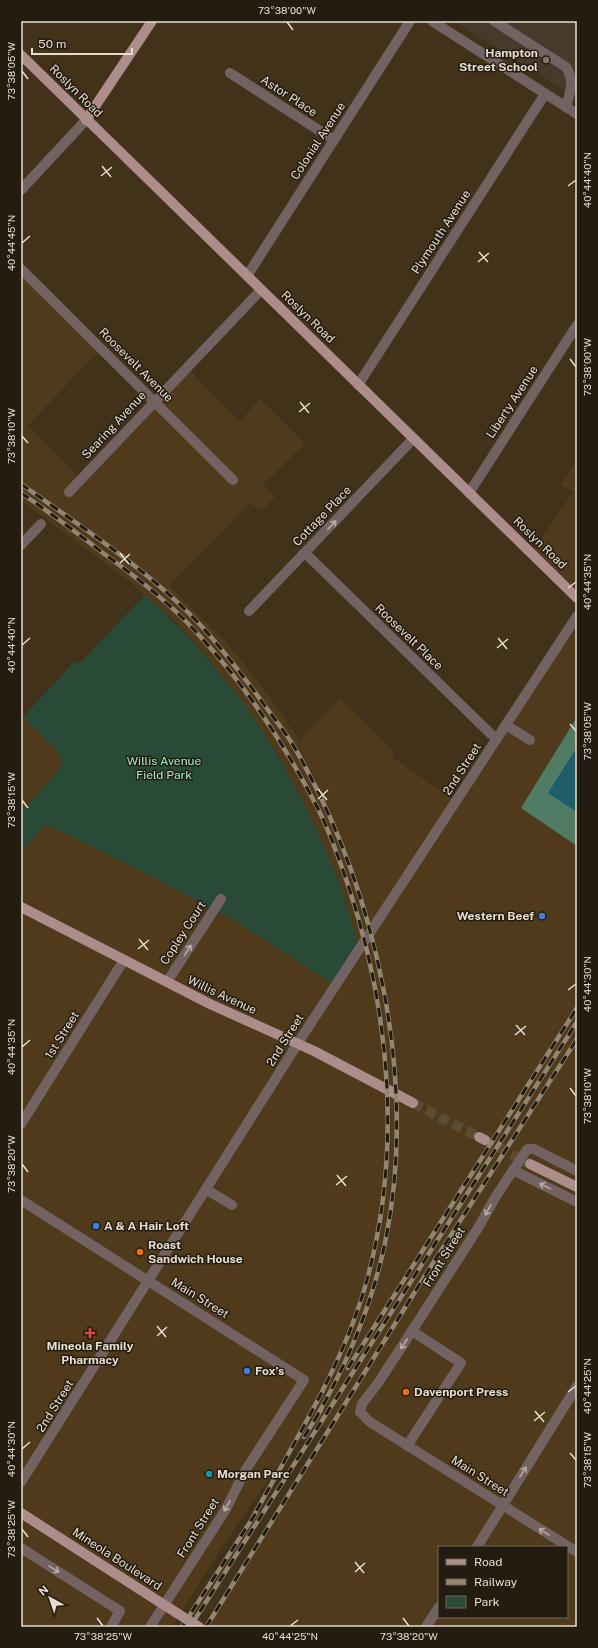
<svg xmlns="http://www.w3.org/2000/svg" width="598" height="1648" font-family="'Public Sans',sans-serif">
  <rect width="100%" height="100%" fill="#423219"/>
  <g fill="#4f3b1b" fill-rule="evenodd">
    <path d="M21,269L102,348L28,425L81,479L188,368L239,422L260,399L305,443L263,485L275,497L261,511L250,503L169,586L228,644L270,697L299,740L340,699L395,752L392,757L456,801L577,618V1627H206L329,1430L309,1416L298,1436L220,1550L172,1627H21V852L46,824L141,871L230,918L337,986L359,952L346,901L331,863L308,811L278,755L241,701L205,654L172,619L130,582L21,501ZM439,1547H567V1617H439Z"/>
    <polygon points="577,460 577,590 534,549 573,492 560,485"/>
    <polygon points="23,717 60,754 62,762 58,770 21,812 21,720"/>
  </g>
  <polygon fill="#463b2b" points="454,21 577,21 577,98"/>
  <path fill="#2a4a38" d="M145,595C221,663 278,744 320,837C329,858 339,880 346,902C351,918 355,935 359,952L337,986L230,918L141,871L46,824L21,852V812L58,771L62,762L60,754L23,717L75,661L79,664Z"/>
  <polygon fill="#4f7c62" points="577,717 577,846 521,808"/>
  <polygon fill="#1e5e68" stroke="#5a8487" points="577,746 577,813 547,793"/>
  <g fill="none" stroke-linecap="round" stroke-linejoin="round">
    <g stroke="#5b4c34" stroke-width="10" stroke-dasharray="10 5" stroke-linecap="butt">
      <polyline points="413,1103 479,1137"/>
      <polyline points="485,1140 528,1163"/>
    </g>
    <g stroke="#726261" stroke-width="10">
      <polyline points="432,21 577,114"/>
      <path d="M494,21L566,67C575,81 570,92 566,107"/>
      <polyline points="230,73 334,140"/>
      <polyline points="21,190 86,120"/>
      <polyline points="21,269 233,480"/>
      <polyline points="247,276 410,21"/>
      <polyline points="358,385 545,94"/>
      <polyline points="69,492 261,290"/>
      <polyline points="469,493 577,325"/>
      <polyline points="21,545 41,524"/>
      <polyline points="305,553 496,739"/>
      <polyline points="249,611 413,439"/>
      <polyline points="506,725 530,740"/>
      <polyline points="167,982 221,899"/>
      <polyline points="21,1124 124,960"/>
      <polyline points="513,1170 577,1202"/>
      <polyline points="577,1171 534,1149 528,1149 526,1151 496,1196 478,1228 412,1331 378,1383 362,1404 360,1412 370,1422 577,1552"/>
      <polyline points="207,1190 232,1205"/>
      <polyline points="21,1200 304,1380 245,1471 226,1509 150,1627"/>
      <polyline points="407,1446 461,1363 412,1331"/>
      <polyline points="21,1482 305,1032 577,616"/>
      <polyline points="477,1547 577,1386"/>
      <polyline points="21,1548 120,1611 111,1627"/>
      <polyline points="426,1627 439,1607"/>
    </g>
    <g stroke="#ad8d8c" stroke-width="10">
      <polyline points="21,55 577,598"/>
      <polyline points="86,120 152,21"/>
      <polyline points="21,907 210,1004 314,1051 413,1103"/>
      <polyline points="479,1137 485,1140"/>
      <polyline points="530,1164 577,1187"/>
      <polyline points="21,1513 158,1601"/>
    </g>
    <defs>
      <g id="rail">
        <path d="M21,484C83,528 153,573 204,629C228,656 250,685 271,714C279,725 287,735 293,745C376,887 419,1080 385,1243C372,1304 349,1360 318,1414"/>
        <path d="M21,493C49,512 76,532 103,553C136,577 170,603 198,634C245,685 284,743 316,805C329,829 338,856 347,882C391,1012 403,1154 365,1287C341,1369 294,1442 253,1517"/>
        <polyline points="348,1368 577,1008"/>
        <polyline points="304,1437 321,1410"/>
        <polyline points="182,1627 256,1513"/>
        <polyline points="190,1627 577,1022"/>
        <polyline points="206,1627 426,1274 577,1039"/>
      </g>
    </defs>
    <use href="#rail" stroke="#928571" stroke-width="4.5"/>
    <use href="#rail" stroke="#231c11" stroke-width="3" stroke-dasharray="9" stroke-linecap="butt"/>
    <polyline stroke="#ad8d8c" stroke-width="10" points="158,1601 199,1627"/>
  </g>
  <defs><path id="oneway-shaft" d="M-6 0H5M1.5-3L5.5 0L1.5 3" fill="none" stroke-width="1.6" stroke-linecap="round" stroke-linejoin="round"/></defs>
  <g stroke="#b8aca2">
    <use href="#oneway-shaft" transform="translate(332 525) rotate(-46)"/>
    <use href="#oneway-shaft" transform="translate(188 950) rotate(-57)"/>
    <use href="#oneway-shaft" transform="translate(545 1186) rotate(-154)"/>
    <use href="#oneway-shaft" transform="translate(488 1210) rotate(119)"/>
    <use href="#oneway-shaft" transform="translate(404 1344) rotate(123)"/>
    <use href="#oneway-shaft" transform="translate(523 1472) rotate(-58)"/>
    <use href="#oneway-shaft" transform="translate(227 1506) rotate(120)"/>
    <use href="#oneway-shaft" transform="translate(544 1532) rotate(-148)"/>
    <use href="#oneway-shaft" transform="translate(54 1569) rotate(32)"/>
  </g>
  <path fill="none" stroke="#e7ddce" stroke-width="1.5" d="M287,22L293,30M22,71L28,79M102,166L111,177M101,176L112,167M568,186L576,180M22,243L30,236M479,252L488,262M478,262L489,253M570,359L576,367M300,402L309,413M299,412L310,403M22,436L28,443M120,553L129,564M120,563L130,554M568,588L576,582M498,638L507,649M22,645L30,638M497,648L508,639M570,724L576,731M318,789L327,800M318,799L328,790M22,800L28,808M139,939L148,950M138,949L149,940M568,990L576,984M516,1025L525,1035M515,1035L526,1026M22,1047L30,1040M570,1088L576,1096M22,1164L28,1172M337,1175L346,1186M336,1185L347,1176M157,1326L166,1337M157,1336L167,1327M568,1392L576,1386M535,1411L544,1422M534,1421L545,1412M22,1449L30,1442M570,1453L576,1460M22,1529L28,1537M355,1562L364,1573M355,1572L365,1563M97,1618L103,1626M403,1618L409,1626M290,1626L298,1620"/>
  <circle fill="#8d6e63" stroke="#231c11" stroke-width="1.5" cx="546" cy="60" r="4"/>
  <g fill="#3f7fe0" stroke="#231c11" stroke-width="1.5">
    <circle cx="542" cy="916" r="4"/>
    <circle cx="96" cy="1226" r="4"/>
    <circle cx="247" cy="1371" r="4"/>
  </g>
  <g fill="#e8710a" stroke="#231c11" stroke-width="1.5">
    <circle cx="140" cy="1252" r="4"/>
    <circle cx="406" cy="1392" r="4"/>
  </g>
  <path fill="#e0444e" stroke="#231c11" stroke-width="1.5" d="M88 1327h4v4h4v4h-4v4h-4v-4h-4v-4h4z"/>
  <circle fill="#0f9aa8" stroke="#231c11" stroke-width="1.5" cx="209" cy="1474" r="4"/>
  <g text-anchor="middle" stroke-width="3" stroke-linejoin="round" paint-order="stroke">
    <g font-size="12" font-weight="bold" fill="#e7ddce" stroke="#231c11" text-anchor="start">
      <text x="538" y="57" text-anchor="end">Hampton<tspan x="538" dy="14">Street School</tspan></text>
      <text x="534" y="920" text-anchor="end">Western Beef</text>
      <text x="104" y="1230">A &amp; A Hair Loft</text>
      <text x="148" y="1249">Roast<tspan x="148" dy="14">Sandwich House</tspan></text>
      <text x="90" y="1350" text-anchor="middle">Mineola Family<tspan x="90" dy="14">Pharmacy</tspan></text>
      <text x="255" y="1375">Fox’s</text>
      <text x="414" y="1396">Davenport Press</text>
      <text x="217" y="1478">Morgan Parc</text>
    </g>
    <g font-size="12" fill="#e7ddce" stroke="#231c11">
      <text transform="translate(76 91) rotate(45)" y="4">Roslyn Road</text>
      <text transform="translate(289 96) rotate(33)" y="4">Astor Place</text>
      <text transform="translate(318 141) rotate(-57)" y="4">Colonial Avenue</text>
      <text transform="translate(441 232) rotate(-57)" y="4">Plymouth Avenue</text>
      <text transform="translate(308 317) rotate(44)" y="4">Roslyn Road</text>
      <text transform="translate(136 365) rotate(45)" y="4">Roosevelt Avenue</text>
      <text transform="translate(512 402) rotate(-57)" y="4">Liberty Avenue</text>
      <text transform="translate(114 425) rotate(-47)" y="4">Searing Avenue</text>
      <text transform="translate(322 516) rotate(-46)" y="4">Cottage Place</text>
      <text transform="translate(540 543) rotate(44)" y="4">Roslyn Road</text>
      <text transform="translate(409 637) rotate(44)" y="4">Roosevelt Place</text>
      <text transform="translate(462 769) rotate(-57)" y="4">2nd Street</text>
      <text transform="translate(183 933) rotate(-57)" y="4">Copley Court</text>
      <text transform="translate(222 995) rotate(25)" y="4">Willis Avenue</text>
      <text transform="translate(62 1035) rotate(-58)" y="4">1st Street</text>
      <text transform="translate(285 1040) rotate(-58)" y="4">2nd Street</text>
      <text transform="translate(444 1257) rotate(-58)" y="4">Front Street</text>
      <text transform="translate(200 1298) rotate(32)" y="4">Main Street</text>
      <text transform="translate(55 1406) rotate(-58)" y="4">2nd Street</text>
      <text transform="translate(480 1476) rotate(32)" y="4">Main Street</text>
      <text transform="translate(198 1528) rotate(-58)" y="4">Front Street</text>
      <text transform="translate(117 1559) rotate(33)" y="4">Mineola Boulevard</text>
    </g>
    <g font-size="12" fill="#a3edc2" stroke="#231c11">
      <text x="164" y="765">Willis Avenue<tspan x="164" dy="14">Field Park</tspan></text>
    </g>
  </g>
  <rect width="598" height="1648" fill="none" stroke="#231c11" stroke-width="44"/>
  <rect x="438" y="1546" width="130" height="72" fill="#231c11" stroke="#71695d"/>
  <rect x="446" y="1559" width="20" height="6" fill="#ad8d8c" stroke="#71695d"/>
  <text x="474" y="1566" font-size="12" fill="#e7ddce">Road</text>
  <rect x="446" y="1579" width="20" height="6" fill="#928571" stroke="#71695d"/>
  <text x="474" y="1586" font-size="12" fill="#e7ddce">Railway</text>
  <rect x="446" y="1596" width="20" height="12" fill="#2a4a38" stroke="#71695d"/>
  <text x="474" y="1606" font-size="12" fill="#e7ddce">Park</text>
  <g transform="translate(50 1598) rotate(320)" stroke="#231c11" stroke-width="3" paint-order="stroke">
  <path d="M0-3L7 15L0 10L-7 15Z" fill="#e7ddce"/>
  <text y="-6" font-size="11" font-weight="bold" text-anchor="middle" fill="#e7ddce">N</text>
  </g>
  <path d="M32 48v6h100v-6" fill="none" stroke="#e7ddce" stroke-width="2"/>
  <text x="38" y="48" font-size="12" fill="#e7ddce" stroke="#231c11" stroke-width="3" paint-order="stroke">50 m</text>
  <rect x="22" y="22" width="554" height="1604" fill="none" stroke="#e7ddce" stroke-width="1.5"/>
  <g font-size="10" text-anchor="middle" fill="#e7ddce">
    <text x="287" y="14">73°38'00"W</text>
    <text transform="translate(11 71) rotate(-90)" y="4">73°38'05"W</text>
    <text transform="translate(587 180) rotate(-90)" y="4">40°44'40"N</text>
    <text transform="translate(11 243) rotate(-90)" y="4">40°44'45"N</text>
    <text transform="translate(587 367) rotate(-90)" y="4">73°38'00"W</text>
    <text transform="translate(11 436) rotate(-90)" y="4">73°38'10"W</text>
    <text transform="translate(587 582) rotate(-90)" y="4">40°44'35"N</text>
    <text transform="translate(11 645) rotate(-90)" y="4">40°44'40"N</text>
    <text transform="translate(587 731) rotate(-90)" y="4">73°38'05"W</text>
    <text transform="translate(11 800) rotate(-90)" y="4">73°38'15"W</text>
    <text transform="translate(587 984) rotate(-90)" y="4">40°44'30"N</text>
    <text transform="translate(11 1047) rotate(-90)" y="4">40°44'35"N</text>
    <text transform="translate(587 1096) rotate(-90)" y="4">73°38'10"W</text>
    <text transform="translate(11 1164) rotate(-90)" y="4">73°38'20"W</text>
    <text transform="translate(587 1386) rotate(-90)" y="4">40°44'25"N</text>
    <text transform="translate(11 1449) rotate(-90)" y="4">40°44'30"N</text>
    <text transform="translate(587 1460) rotate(-90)" y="4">73°38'15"W</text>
    <text transform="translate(11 1529) rotate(-90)" y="4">73°38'25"W</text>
    <text x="103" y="1640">73°38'25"W</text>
    <text x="290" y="1640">40°44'25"N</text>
    <text x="409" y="1640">73°38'20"W</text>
  </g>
</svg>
